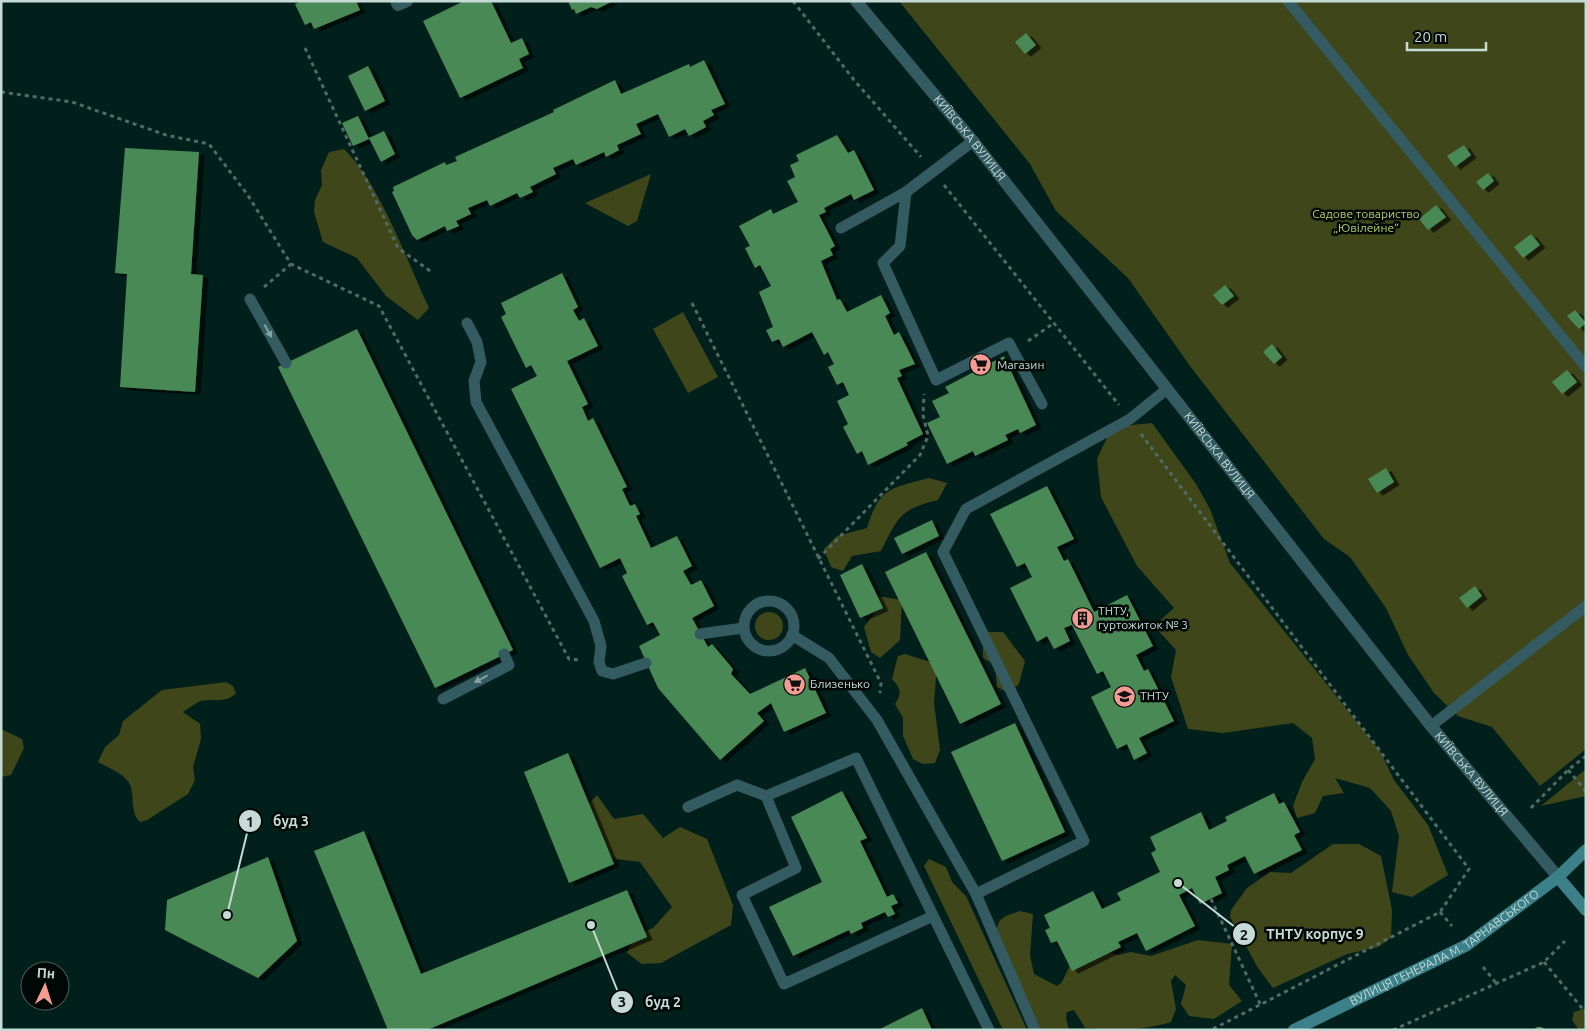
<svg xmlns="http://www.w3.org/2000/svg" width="1587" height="1031" font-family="Ubuntu,sans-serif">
  <defs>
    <filter id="shadow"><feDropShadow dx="5.5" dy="3" stdDeviation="0" flood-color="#0009"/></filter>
  </defs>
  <rect width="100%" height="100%" fill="#02201b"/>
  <g fill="#3f471a">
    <polygon points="899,1 1586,1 1586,749 1540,786 1492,727 1458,716 1434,693 1408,655 1386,608 1350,557 1324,539 1190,366 1128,278 1056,211 1030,164"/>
    <path d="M344,149C382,187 406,260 429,308L418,320L386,296L357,258L323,242L314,212L315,200L322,185L321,170L329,152Z"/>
    <polygon points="651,174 637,221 628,226 585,203"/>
    <polygon points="683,312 718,377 688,393 653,329"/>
    <polygon points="1152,423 1196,484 1210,509 1230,563 1380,751 1394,780 1428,825 1448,875 1412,897 1392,892 1399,836 1391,811 1370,788 1335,778 1344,793 1323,796 1315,813 1297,818 1293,806 1302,782 1315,759 1312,738 1293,723 1223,733 1188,729 1171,677 1176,650 1154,626 1174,608 1137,566 1101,497 1097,459 1112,427"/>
    <path d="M929,478L947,483L938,500C900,509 898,517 881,551L852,556L843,571L831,567L824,549L837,536L867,528C879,487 892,488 929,478Z"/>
    <polygon points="877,596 902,600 900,640 880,658 871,652 864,627 875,613"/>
    <circle cx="769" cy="626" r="14"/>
    <polygon points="988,632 1003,632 1025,661 1019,684 1009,693 997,687 995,665 983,658 983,645"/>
    <path d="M905,654L937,664L934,703L940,750L935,763L923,764L913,759L903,736V718L895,704C902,693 901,689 892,679L898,656Z"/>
    <path d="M226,682L233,686L236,693C226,704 214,698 201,701C195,703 188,709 183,712L200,724L201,739L193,767L195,780L188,794L147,820L140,822C128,811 137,791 127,780C120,772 107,767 98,762L105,747L119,735L123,721L162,690Z"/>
    <polygon points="1,729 22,739 24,748 11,775 1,777"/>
    <polygon points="1586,769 1586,796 1541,806"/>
    <polygon points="597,795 614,819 643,814 663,838 680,827 707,839 733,905 731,925 661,963 642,964 627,953 634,936 653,928 672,907 640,862 593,856 584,809"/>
    <polygon points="1333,844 1359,844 1381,856 1392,910 1391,938 1378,947 1347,954 1273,988 1258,968 1230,917 1231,910 1247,888 1270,872 1291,873"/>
    <polygon points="929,859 946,867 952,882 966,896 1027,1030 1003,1030 924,866"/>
    <path d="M1020,911L1033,914L1030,955L1034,974L1057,986L1062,982L1074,957L1099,948L1118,955L1131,952L1151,956L1198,940L1232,944L1229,985L1242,1001L1214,1019L1189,1016L1181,1004L1186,985L1175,975L1171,981L1176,1009L1171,1022C1142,1031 1115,1030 1085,1028L1074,1010L1067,1012L1066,1018L1069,1030H1039L997,929C998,916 1010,915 1020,911Z"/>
    <polygon points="1586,1008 1586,1030 1579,1030 1572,1020 1574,1012"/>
  </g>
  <g fill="#4a8955" filter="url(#shadow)">
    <polygon points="301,1 356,1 360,10 314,29 311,22 305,25 295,4"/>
    <polygon points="464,1 491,1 511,43 522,38 529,54 519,59 523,68 460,98 423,21"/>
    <polygon points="568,1 613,1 597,9 591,7 576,14 574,9 572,10"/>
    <polygon points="1026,33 1036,45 1025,54 1015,42"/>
    <polygon points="704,60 725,104 711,110 714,115 703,121 706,127 689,136 685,129 669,137 658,114 636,124 641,134 617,145 619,150 606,157 604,152 576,165 573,159 553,168 556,174 530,187 533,192 520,198 517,193 490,206 487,200 468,208 471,214 456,221 459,226 447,231 445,226 417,240 412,235 392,192 394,191 393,187 445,162 446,165 457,161 455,157 554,112 553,110 615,80 621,94 689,64 690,67"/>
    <polygon points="368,66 385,101 365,111 348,76"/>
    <polygon points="358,116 369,139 353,146 342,123"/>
    <polygon points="384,131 395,154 381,162 369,138"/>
    <polygon points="837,135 848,153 854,150 874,190 854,200 851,194 824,208 826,212 819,215 835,246 830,249 833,255 821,261 837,300 840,299 847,312 881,295 890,313 885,316 894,335 899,332 915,364 899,370 902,376 897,378 923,434 906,443 908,445 868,465 862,451 857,454 843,427 848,424 837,401 849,395 843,382 837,385 828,367 834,364 828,352 824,355 812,332 783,347 779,339 772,342 766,330 773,327 759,292 771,286 760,265 755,268 745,248 750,246 739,226 771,209 773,214 798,202 787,181 795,177 790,165 799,161 796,155"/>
    <polygon points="1464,145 1471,155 1455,167 1447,156"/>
    <polygon points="125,148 199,152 191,274 203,275 195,392 120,387 127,274 115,273"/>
    <polygon points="1488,173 1494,181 1483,190 1476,182"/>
    <polygon points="1436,205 1446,217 1428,230 1419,219"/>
    <polygon points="1531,234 1540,245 1523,258 1514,247"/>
    <polygon points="562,273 578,307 573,310 579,321 584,318 598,346 567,361 588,404 582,407 588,421 593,418 627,487 622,489 630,506 635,504 640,514 636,516 651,548 677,536 692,566 683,571 691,585 701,580 714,606 692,618 708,647 712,644 733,669 731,674 750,694 805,668 826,713 784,732 771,703 757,713 764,721 720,760 658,688 639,646 660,635 653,622 647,625 622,576 627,573 620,558 600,568 511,389 537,376 531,365 526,368 501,317 506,314 501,303"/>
    <polygon points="1225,285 1234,296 1222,305 1213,295"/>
    <polygon points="1575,310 1586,323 1579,329 1567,316"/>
    <polygon points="357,329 513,650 435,688 278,367"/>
    <polygon points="1272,344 1282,357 1274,364 1263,352"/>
    <polygon points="1004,356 1036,425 1020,433 1018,429 1005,435 1008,440 975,456 973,451 947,464 927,423 940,417 932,401 949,393 945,387"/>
    <polygon points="1567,370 1577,382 1562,394 1552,382"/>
    <polygon points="1386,468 1394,482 1377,493 1368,479"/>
    <polygon points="1047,486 1074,539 1057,547 1064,561 1068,559 1094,612 1127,595 1153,646 1136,655 1144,671 1148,669 1174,721 1139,738 1147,753 1134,760 1127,744 1117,749 1091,697 1111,687 1103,671 1097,674 1072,625 1064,628 1070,641 1054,649 1047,636 1037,642 1010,588 1032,577 1025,563 1017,567 990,514"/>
    <polygon points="932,520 939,536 902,554 894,538"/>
    <polygon points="926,552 1001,704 960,724 885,572"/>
    <polygon points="862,564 883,608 860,618 840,575"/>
    <polygon points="1475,586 1482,596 1467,608 1459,598"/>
    <polygon points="1015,723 1065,832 1002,861 951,752"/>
    <polygon points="568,753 614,864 569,883 524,772"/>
    <polygon points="842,791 867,838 860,841 887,897 893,894 898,903 891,906 895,914 888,917 885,912 861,923 863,928 851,934 849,930 793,956 769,907 822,882 791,817"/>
    <polygon points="1274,793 1279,804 1284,802 1300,832 1294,835 1302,850 1254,874 1245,856 1227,865 1229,870 1215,877 1222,893 1200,904 1192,888 1179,895 1195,926 1146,951 1137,933 1118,942 1121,947 1072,971 1057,941 1051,943 1045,930 1050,928 1044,915 1093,891 1102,909 1121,900 1117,893 1160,872 1151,853 1156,850 1150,837 1201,812 1209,830 1227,821 1225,817"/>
    <polygon points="364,831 421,974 627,890 647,937 427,1030 388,1030 314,851"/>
    <polygon points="268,857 297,941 258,978 165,930 167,900"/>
    <polygon points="922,1008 932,1030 878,1030"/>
    <polygon points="1537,1027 1541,1027 1547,1030 1533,1030"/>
  </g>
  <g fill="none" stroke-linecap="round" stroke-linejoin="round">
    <g stroke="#516b66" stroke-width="3" stroke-dasharray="4 4" stroke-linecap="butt">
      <polyline points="793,1 854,80 921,157"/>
      <polyline points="305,48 398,248 433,273"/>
      <polyline points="1,92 72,102 166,135 209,144 247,194 291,264 379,306 569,659 581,660"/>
      <polyline points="944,185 1119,405"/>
      <polyline points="264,287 291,264"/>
      <polyline points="692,303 881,683 880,693"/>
      <polyline points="1028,341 1054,323"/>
      <polyline points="1141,434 1469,869 1440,912 1211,1030"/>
      <polyline points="818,559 920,455 928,436 923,415 924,394"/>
      <polyline points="1568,770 1586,791"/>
      <polyline points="1531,808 1568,770 1586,756"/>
      <polyline points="1211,899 1261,1006"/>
      <polyline points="1440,912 1452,926"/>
      <polyline points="1544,962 1586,1013"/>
      <polyline points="1483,967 1496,983"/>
      <polyline points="1393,1030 1544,962 1565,941"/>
    </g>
    <g stroke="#335b61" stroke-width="11">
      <polyline points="1288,1 1586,367"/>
      <polyline points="906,192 900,246 883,263 936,380 1009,343 1042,404"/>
      <polyline points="841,228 906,192 973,141"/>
      <polyline points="250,299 286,363"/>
      <polyline points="467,323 477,342 481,362 474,381 476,402 594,621 601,646 599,662 602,671 613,674 646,663"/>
      <circle cx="769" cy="626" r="25"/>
      <polyline points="700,634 743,628"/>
      <polyline points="792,635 829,658 877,720 976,894 1035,1030"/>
      <polyline points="443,699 509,665 504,654"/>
      <polyline points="1431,726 1586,606"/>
      <polyline points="766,796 796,868 742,895 784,984 933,916"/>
      <polyline points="688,807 737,785 766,796 856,758 989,1030"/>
      <polyline points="976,894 1084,841 943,552 966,509 1130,419 1167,389"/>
    </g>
    <g stroke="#335b61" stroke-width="12">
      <polyline points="396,1 398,5 407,1"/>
      <path id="s1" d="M856,1L973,141L1431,726L1558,877"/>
    </g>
    <g stroke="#3c808a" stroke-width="12">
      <polyline points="1558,877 1586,910"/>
      <path id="s2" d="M1294,1030L1467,945L1558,877L1586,850"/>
    </g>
  </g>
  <defs><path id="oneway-solid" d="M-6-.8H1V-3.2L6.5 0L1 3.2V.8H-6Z" transform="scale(1.25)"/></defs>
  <g fill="#84a1a1">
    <use href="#oneway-solid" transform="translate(268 331) rotate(61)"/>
    <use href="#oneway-solid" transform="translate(481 679) rotate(152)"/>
  </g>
  <defs>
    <symbol id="supermarket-disc" viewBox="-11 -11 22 22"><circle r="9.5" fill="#f59c92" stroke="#000806"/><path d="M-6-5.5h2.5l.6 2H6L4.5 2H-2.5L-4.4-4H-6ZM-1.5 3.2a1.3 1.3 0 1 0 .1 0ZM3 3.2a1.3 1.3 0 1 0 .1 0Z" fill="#111"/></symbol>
    <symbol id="building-disc" viewBox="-11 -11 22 22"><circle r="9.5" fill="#f59c92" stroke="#000806"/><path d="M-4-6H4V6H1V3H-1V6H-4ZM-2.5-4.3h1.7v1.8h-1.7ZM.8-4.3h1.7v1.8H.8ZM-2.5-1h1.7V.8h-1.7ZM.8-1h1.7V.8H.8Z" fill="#111"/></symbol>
    <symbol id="university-disc" viewBox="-11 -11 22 22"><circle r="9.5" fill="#f59c92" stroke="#000806"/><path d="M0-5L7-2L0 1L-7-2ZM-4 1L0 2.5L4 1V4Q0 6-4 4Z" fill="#111"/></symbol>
  </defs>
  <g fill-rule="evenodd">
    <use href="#supermarket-disc" x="968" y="352" width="25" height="25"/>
    <use href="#building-disc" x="1070" y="606" width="25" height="25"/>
    <use href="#supermarket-disc" x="782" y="672" width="25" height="25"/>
    <use href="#university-disc" x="1112" y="684" width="25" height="25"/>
  </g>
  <g text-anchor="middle" stroke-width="5" stroke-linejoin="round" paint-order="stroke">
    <g font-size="12" fill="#c6dbd5" stroke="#000806">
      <text dy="4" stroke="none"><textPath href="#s1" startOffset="178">КИЇВСЬКА ВУЛИЦЯ</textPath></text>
      <text dy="4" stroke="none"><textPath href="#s1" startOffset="582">КИЇВСЬКА ВУЛИЦЯ</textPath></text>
      <text dy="4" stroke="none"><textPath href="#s1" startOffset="988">КИЇВСЬКА ВУЛИЦЯ</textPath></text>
      <text dy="4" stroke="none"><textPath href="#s2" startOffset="172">ВУЛИЦЯ ГЕНЕРАЛА М. ТАРНАВСЬКОГО</textPath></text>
    </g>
    <g font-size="12" fill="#bbcd63" stroke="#000806">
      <text x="1366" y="218">Садове товариство<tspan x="1366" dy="14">„Ювілейне“</tspan></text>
    </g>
    <g font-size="12" fill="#c6dbd5" stroke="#000806" text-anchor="start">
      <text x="997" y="369">Магазин</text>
      <text x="1098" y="615">ТНТУ,<tspan x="1098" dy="14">гуртожиток № 3</tspan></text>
      <text x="810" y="688">Близенько</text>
      <text x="1140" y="700">ТНТУ</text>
    </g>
  </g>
  <path fill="none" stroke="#c6dbd5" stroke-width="2" d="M227 915L250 821M1178 883L1244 934M591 925L622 1002"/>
  <g fill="#c6dbd5" stroke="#000806" stroke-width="2">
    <circle cx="227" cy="915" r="5"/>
    <circle cx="1178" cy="883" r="5"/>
    <circle cx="591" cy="925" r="5"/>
    <circle cx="250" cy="821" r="12"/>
    <circle cx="1244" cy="934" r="12"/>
    <circle cx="622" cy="1002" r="12"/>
  </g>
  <g font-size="15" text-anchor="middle" font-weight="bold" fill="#111">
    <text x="250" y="827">1</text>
    <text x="1244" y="940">2</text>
    <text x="622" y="1007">3</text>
  </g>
  <g font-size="14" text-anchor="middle" font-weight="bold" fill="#c6dbd5" stroke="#000806" stroke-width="5" stroke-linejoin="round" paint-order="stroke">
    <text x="291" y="826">буд 3</text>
    <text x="1315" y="939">ТНТУ корпус 9</text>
    <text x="663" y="1007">буд 2</text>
  </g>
  <rect width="1587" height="1031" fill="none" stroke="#c6dbd5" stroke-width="5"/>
  <g transform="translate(45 986) rotate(4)"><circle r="24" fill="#000806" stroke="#4f5c59"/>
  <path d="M0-4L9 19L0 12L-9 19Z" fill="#f59c92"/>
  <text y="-8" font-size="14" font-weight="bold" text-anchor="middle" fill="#c6dbd5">Пн</text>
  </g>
  <path d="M1407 42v8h79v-8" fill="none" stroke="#c6dbd5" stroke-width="2.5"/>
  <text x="1414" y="42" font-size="15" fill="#c6dbd5" stroke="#000806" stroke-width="4" paint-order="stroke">20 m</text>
</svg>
